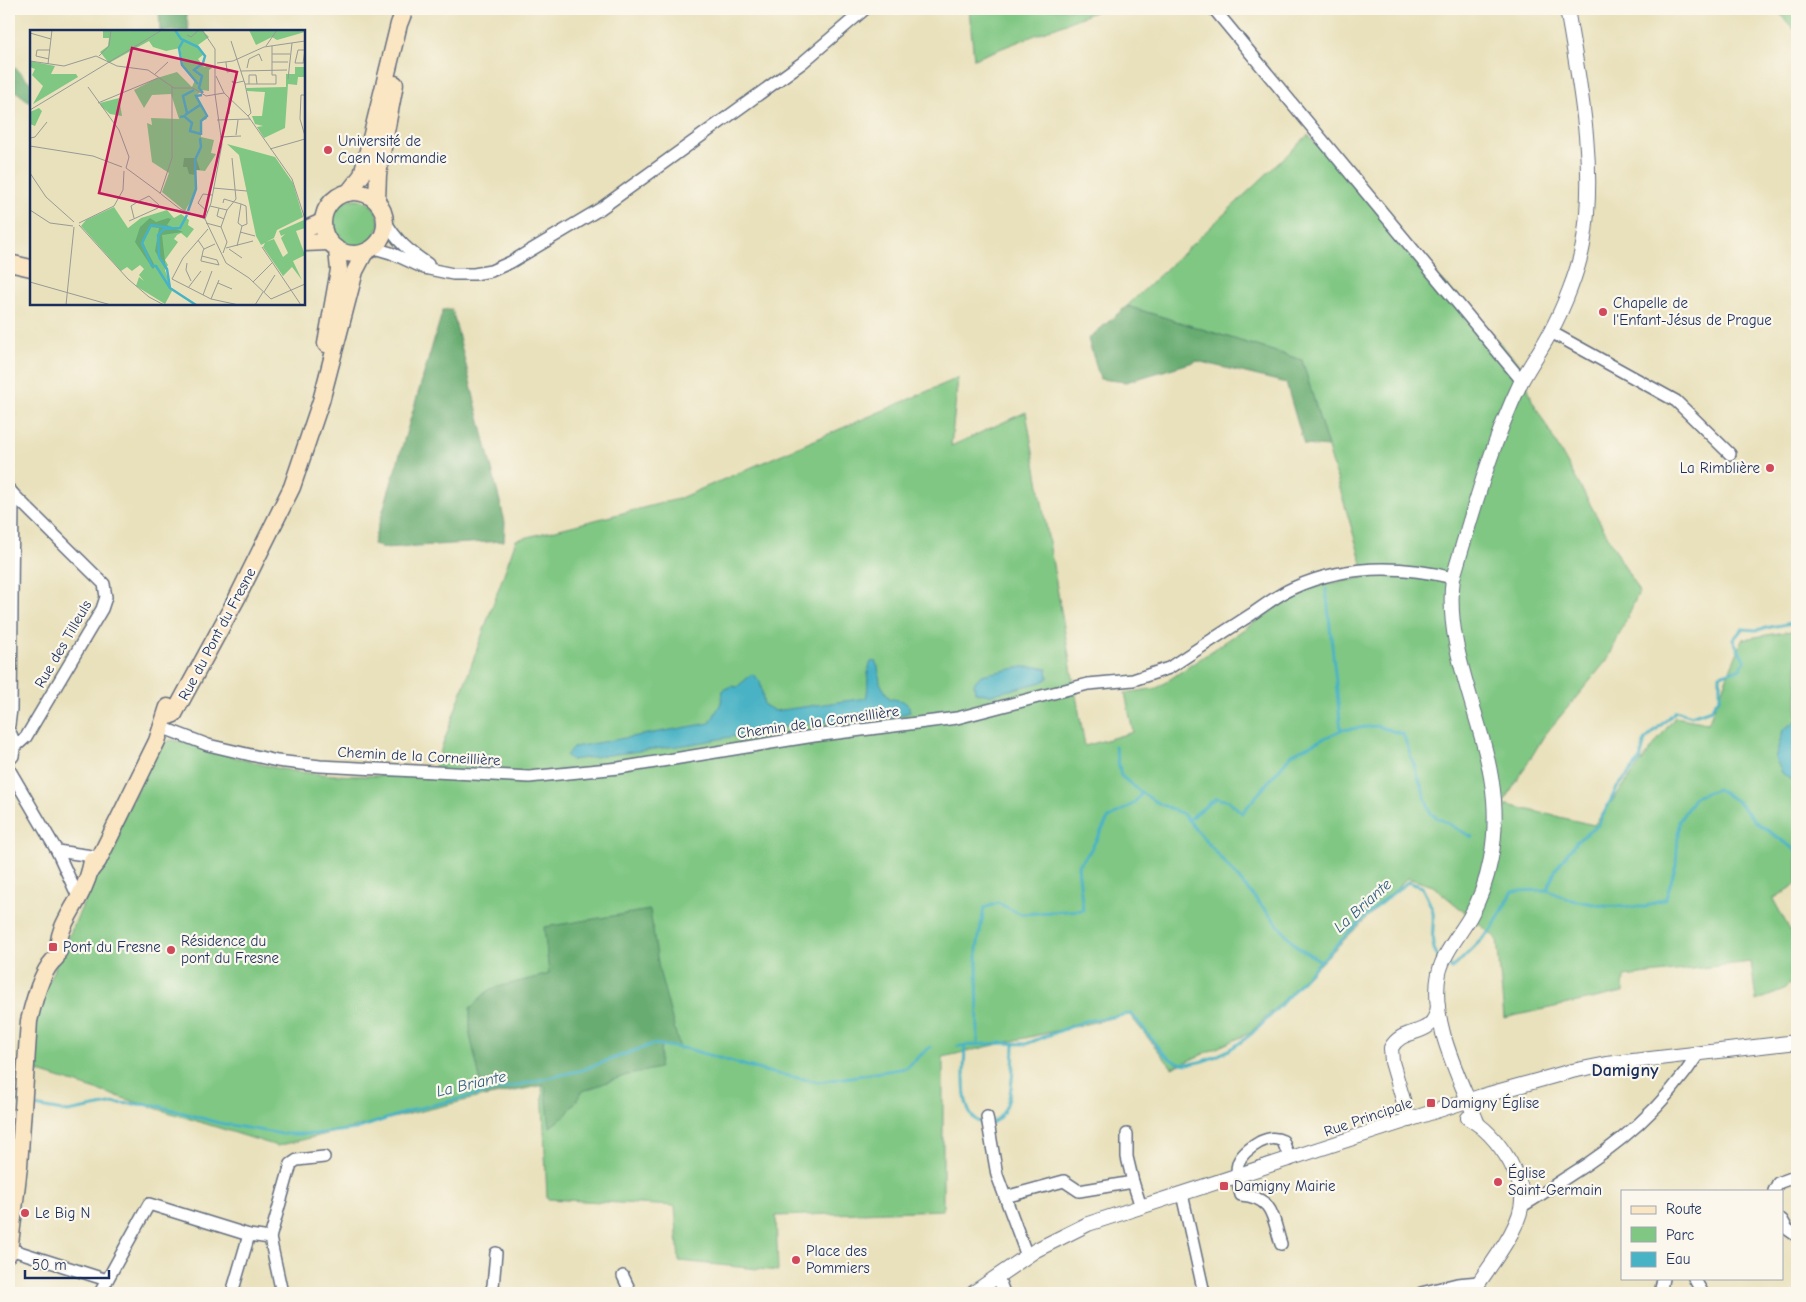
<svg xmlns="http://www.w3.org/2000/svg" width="1806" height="1302" font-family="'Comic Neue',sans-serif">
  <rect width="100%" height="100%" fill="#fbf7ec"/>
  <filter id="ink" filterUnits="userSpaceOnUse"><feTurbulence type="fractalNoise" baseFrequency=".02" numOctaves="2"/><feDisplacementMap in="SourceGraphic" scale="10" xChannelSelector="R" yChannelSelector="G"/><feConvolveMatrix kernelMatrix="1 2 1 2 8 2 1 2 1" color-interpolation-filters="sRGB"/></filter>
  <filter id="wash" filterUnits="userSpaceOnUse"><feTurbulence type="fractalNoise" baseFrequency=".0096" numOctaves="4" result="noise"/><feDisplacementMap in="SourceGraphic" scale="20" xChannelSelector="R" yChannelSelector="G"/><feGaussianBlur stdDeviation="1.12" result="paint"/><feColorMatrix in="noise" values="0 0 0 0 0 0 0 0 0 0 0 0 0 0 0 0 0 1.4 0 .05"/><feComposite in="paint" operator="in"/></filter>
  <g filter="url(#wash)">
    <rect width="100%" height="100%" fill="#e9e1bc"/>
    <g fill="#80c783" stroke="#4e7b70">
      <polygon points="969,9 1102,9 974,59"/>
      <polygon points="1776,9 1797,9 1797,33"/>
      <path d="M1308,135L1521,366L1532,400L1639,592L1608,659L1544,736L1503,804L1594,825L1675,717L1708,723L1743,639L1797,630V884L1773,899L1797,943V979L1779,992L1756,1001L1751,962L1624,977L1623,992L1504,1018L1497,939L1433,886L1407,878L1250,1033L1172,1068L1129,1014L943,1057V1210L776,1216L778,1271L679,1261L675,1206L547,1199L542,1082L277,1146L26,1068L41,998L114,836L160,744L171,740L185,742C216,751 249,762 281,769C330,778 382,776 432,775L516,540L678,499L958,378L951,446L1026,412L1085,746L1133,732L1125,693L1157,688L1305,588L1366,577L1302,360L1127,306Z"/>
      <circle cx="355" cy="223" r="24"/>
    </g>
    <g fill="#68ac71" stroke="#426e68">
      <polygon points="159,9 185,9 189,31 160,31"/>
      <polygon points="9,62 31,83 31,103 9,86"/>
      <polygon points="1127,306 1302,360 1328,447 1304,445 1286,383 1197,361 1126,382 1100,379 1088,339"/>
      <polygon points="452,309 505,522 504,541 383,548 373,544 443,310"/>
      <polygon points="650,910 659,970 680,1049 661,1044 659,1068 624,1076 583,1091 566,1115 550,1127 545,1085 484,1097 470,1035 470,1008 490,989 549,974 544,927"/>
    </g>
    <g fill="#48b3c5" stroke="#327192">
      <path d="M875,661L878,667L880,683L889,698L903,701L909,706L910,712L898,716L795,725L692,744L571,760L566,755L574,747L710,723L721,703L723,690L731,686L737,687L752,674L760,681L764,705L775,711L866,698C870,686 865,674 871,662Z"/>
      <polygon points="1022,667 1039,667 1047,669 1048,678 1042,682 990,695 975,692 974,683 981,675"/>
      <polygon points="1797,720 1797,784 1782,773 1775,758 1783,730"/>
    </g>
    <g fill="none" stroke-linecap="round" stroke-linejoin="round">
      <g stroke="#48b3c5" stroke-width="3">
        <polyline points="1326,589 1341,730"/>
        <polyline points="1142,793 1156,802 1183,814 1297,947 1321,961"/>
        <polyline points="1188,820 1216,798 1229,801 1242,813 1292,754 1341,730 1376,726 1403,734 1431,814 1472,837"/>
        <polyline points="1547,890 1556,869 1576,842 1598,825 1617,788 1640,760 1645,740 1676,711 1691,716 1711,709 1720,697 1720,675 1739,669 1745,661 1733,640 1742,629 1756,630 1797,622"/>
        <polyline points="1447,964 1452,969 1492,929 1513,891 1547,890 1567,899 1604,906 1645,907 1666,898 1676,865 1679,821 1695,797 1717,789 1738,802 1756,822 1797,851"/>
        <polyline points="978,1044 977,949 984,908 998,903 1021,914 1083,910 1078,866 1090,851 1108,819 1133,804 1142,793 1121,776 1115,746"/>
        <path d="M958,1046L1002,1043L1026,1044L1085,1021L1131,1014C1146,1028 1156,1051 1174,1061C1182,1065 1192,1064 1200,1062C1251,1048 1278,1005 1313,969C1343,939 1373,906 1408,882L1422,887C1425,895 1432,905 1433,913C1435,929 1427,947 1441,959"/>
        <path d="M965,1046C965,1064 957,1122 985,1123"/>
        <polyline points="9,1101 18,1103"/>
        <polyline points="29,1105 68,1112 115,1103 155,1105 219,1123 282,1134 315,1134 356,1129 416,1109 582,1070 653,1044 688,1049 768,1072 819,1082 906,1068 930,1047"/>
        <path d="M991,1123C1015,1114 1013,1064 1014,1043"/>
      </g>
    </g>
  </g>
  <g filter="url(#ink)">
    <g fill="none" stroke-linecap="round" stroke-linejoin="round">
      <defs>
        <g id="minor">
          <polyline points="1214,9 1522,381"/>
          <path d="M385,220C395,240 410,252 428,264"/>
          <polyline points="374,248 391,253 424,268 453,274 474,274 491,271 511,262 600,209 802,63 865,9"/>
          <polyline points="1551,332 1676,401 1730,454"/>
          <polyline points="13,494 104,584 106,597 102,609 26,737 15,747"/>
          <polyline points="9,725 11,709 13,494 10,490"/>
          <path d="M161,727L208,745L277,761L320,766L529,777L619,768L814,736L957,718L1088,684L1133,680L1169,668C1196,650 1224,632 1252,614C1265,605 1279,594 1293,588C1344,565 1400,565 1453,578"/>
          <path d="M9,731C15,740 15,746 13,756L9,760"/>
          <polyline points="9,769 57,851 79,899"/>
          <polyline points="57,851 92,856"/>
          <polyline points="987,1117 997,1175 1027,1256"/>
          <polyline points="1127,1134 1127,1157 1133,1182"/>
          <polyline points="1774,1191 1778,1183 1797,1176"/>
          <polyline points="1182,1194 1204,1293"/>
          <polyline points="1005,1197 1064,1181 1079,1191 1133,1182 1141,1207"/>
          <path d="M1522,1206C1537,1198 1550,1188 1564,1179C1619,1145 1663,1108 1699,1053"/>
          <polyline points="1782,1220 1787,1229 1797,1236"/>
          <polyline points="270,1238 291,1164 297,1160 324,1157"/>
          <path d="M1281,1244C1272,1216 1274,1198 1241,1195C1233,1167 1235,1156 1260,1142C1269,1138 1275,1137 1283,1141L1290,1160"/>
          <polyline points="10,1249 107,1280"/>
          <polyline points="623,1276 631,1293"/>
          <polyline points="998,1277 1004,1293"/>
          <polyline points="1694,1278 1702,1292 1700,1293"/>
          <polyline points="100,1293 149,1204 249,1235 270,1238 282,1293"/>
          <polyline points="232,1293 249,1235"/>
          <polyline points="490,1293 493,1286 496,1253"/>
          <polyline points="1421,1293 1457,1284 1479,1282"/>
          <polyline points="1663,1293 1661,1289 1663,1278"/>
        </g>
        <g id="tertiary">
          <path d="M1468,1118C1485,1127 1500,1145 1510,1162C1515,1172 1521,1183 1522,1195C1525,1225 1488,1267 1472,1293"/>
          <path d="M1409,1120L1392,1062L1391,1048C1403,1025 1433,1040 1438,1007"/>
          <path d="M1477,1122C1460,1078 1429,1022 1439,973C1443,954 1460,934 1470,917C1490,882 1497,839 1494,800C1488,725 1443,652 1453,578C1473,511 1491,445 1521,382C1530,365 1541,350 1550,333C1563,309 1578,272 1583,245C1597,167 1580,85 1567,9"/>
          <polyline points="973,1293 1036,1250 1088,1224 1482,1096 1572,1071 1607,1064 1797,1042"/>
        </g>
        <g id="secondary">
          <circle cx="354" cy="223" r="31"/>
          <polyline points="348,193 362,175 399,24 405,9"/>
          <polyline points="377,200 378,174 395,84"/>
          <polyline points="304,230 322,222"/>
          <polyline points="304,243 328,242"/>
          <polyline points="9,263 31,268"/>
          <polyline points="326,344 339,270 337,250"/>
          <polyline points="166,717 174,714 237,598 292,487 321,401 355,271 365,252"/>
          <polyline points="90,871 98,861 157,741 168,707"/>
          <path d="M59,951C56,932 71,913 79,897C85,886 90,873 92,861"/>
          <path d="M9,1253L19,1166L29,1021C33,1004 42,968 56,958"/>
        </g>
      </defs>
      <use href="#minor" stroke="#636d7f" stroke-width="14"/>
      <use href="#tertiary" stroke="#636d7f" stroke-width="16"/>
      <use href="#secondary" stroke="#636d7f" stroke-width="19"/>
      <use href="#minor" stroke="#fff" stroke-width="11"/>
      <use href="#tertiary" stroke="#fff" stroke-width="14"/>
      <use href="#secondary" stroke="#fbe6c4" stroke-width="16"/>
    </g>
  </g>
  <g fill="#d1495b" stroke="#fbf7ec" stroke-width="2">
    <circle cx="328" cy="150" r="5"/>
    <circle cx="1603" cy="312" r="5"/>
    <circle cx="1770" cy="468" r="5"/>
    <rect x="48" y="942" width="10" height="10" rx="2.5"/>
    <circle cx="171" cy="950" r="5"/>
    <rect x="1426" y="1098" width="10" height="10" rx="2.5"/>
    <circle cx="1498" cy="1182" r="5"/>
    <rect x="1219" y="1181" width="10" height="10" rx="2.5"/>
    <circle cx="25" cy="1213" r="5"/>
    <circle cx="796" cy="1260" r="5"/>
  </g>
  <g text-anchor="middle" stroke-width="4.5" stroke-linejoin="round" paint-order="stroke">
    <g font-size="15" fill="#1b2f5e" stroke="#fbf7ec" text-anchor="start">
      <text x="338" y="146">Université de<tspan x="338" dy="17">Caen Normandie</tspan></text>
      <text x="1613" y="308">Chapelle de<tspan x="1613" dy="17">l'Enfant-Jésus de Prague</tspan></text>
      <text x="1760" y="473" text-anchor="end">La Rimblière</text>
      <text x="181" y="946">Résidence du<tspan x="181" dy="17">pont du Fresne</tspan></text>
      <text x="63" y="952">Pont du Fresne</text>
      <text x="1441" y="1108">Damigny Église</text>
      <text x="1508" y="1178">Église<tspan x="1508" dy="17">Saint-Germain</tspan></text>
      <text x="1234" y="1191">Damigny Mairie</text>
      <text x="35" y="1218">Le Big N</text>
      <text x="806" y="1256">Place des<tspan x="806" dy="17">Pommiers</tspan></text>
    </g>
    <g font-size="15" fill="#1b2f5e" stroke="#fbf7ec">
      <text transform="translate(217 634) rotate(-62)" y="5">Rue du Pont du Fresne</text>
      <text transform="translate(63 644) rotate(-60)" y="5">Rue des Tilleuls</text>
      <text transform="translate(818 722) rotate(-8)" y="5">Chemin de la Corneillière</text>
      <text transform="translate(419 756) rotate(3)" y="5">Chemin de la Corneillière</text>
      <text transform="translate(1368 1117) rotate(-19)" y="5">Rue Principale</text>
    </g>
    <g font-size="16" font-style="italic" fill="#2b5d82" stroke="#fbf7ec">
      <text transform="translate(1362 905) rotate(-42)" y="6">La Briante</text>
      <text transform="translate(471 1083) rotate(-13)" y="6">La Briante</text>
    </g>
    <g font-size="18" font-weight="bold" fill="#1b2f5e" stroke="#fbf7ec">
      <text x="1625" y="1076">Damigny</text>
    </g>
  </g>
  <g transform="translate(30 30)">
    <rect width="275" height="275" fill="#e9e1bc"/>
    <path d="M62,0H172L179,7L168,15L174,24L168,29L174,37L180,35L182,38L179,40V61L172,60L166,66L177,89L171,91V107L184,110L181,123L186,124L175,141L166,140V162L155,181L132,162L139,143L122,132L117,93L122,95L121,88L149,89L141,64L122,65L114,78L104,60L127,48L147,42L162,57L165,50L153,35L150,18L136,21L123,17L119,11L79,33L70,22L78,16L79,8H73V1ZM219,0H275V2L247,10L242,7L226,15ZM0,31L25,36L21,44H46L48,47L3,74L13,56L2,45L5,39L0,37ZM265,37H275V47H268L267,55L258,54L255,98L234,108L227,97L233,96L225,94L222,86H244H232L235,62L217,61L216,58L256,57V44H265ZM89,68L92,86L80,84L71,76L70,73ZM9,78L12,81L5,96L0,94V82ZM197,114L245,127L263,153L273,187L247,200L244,208L236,212L244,209L253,227L258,223L251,208L255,204L251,206L249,201L274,190L275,198L266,201L275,225L263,231L272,250L262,237L253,246L233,217L235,213L231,215L226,206L209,125ZM84,177L98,198L111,188L137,180L144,188L151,184L159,190L158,195L164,199L157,208L151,203L147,205L144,209L148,212L135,230L138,235L135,240L142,261L135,274L106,256L109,247L114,251L109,245L114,239L110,235L102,241L97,237L91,241L51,196L56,190Z" fill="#80c783"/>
    <path d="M154,128H166L170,140H166V145L159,144L157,137H153ZM120,188L126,192L138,188L141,189L137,195L153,202L132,205L136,240L125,221L129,198L121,197L113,213L125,236L123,239L105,212L110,197Z" fill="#68ac71"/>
    <path fill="none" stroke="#48b3c5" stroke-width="2.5" d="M145,0L151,9L168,17L175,26L173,33L164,40L172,46L169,58L173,63M153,11L149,18L152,35L168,54M157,83L153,66L164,60M155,85L170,75M150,87L154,86L162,93L160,101L171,104M171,105V91L177,86L166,66L172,65M158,181L166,159L165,130L171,117L170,108M129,227L128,205L134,199L150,198L157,185M129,227L137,239L140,258L166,275M140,258L126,236H122L112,213L121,195L142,198"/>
    <path fill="none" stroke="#979a96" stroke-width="1" d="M172,0L185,19V64L192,114L181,173L175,189M0,3L21,9M157,5L161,7L169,0M201,11L215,54L221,83L218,86M236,16L247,0M242,24H260M69,26L79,16L81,0M19,29L6,26L7,20H20M0,31L34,36L66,26L87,36L118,40L144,58H163L176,66L194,63M196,32V33L197,40V42L202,41L197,40M242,32H258M187,33L203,31L234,17L275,11M273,33L275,20H268L265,33H275M18,34L22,0M217,38L219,29L229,24L232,31M211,41L257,40M124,45L138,32M186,46L194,63L218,86L262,149L275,189M258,49L262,13M205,53L202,51L203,53H205L214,51M215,54H246V45H242V16M219,54V45H226L227,54M58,57L89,100L99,127L96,138M275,65H271L270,89L275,106M199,68V84M68,73L128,48M0,80L132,0M187,90L220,89M206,105L208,90M190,107L211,106M0,108L5,107L17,92M0,116L63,126L92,137M240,119L275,109M96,138L130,163M0,143L16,167L44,192M183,158L217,161M130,164L142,128V57M131,164L150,179L175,189L196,233L219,248L241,269L275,254M109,171L119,166L129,175M193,173L194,169L211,174L208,193L212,196L207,216M211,174L216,176L217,194L212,196M180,176L197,180M189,178L187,186L194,189M0,180L20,193L43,196M178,182L168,173L173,164L182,165M104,188L101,176L109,171L128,176M99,191L128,178M49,193L84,176L93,160L94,141M176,193L191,197M49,195L98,249L119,267L134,275M178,199L153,228L142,249L181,269L209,275M210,202L225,206M168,210L174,219L185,214M232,217L271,275M196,218L223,211M199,219L212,228M193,223L197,212L191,197L197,180L206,169L202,128M172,226L187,230L189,235L171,231V230L172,226L173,221L174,219M157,233L156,240L161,251M0,252L81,275M223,252L243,232M188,253L202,259M158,258L171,241M234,262L245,245M173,265L182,241M181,269L189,250M36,275L44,197M225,275L233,262"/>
    <path fill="#c2185b" fill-opacity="0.15" stroke="#c2185b" stroke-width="2.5" d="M102,18L207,42L174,187L69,163Z"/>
    <rect width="275" height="275" fill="none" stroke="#1b2f5e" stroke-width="2.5"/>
  </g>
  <rect width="1806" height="1302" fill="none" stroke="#fbf7ec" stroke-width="30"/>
  <rect x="1621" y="1190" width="162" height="90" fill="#fbf7ec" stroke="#a1a7b3"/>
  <rect x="1631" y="1206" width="25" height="8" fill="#fbe6c4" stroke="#a1a7b3"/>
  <text x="1666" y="1214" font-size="15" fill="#1b2f5e">Route</text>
  <rect x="1631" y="1227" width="25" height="15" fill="#80c783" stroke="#a1a7b3"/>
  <text x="1666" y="1240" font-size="15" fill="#1b2f5e">Parc</text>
  <rect x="1631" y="1252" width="25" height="15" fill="#48b3c5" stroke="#a1a7b3"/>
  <text x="1666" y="1264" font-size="15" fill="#1b2f5e">Eau</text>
  <path d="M25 1270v8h84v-8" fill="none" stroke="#1b2f5e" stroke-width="2.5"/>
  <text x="32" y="1270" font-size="15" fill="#1b2f5e" stroke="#fbf7ec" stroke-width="4" paint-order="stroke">50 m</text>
</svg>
